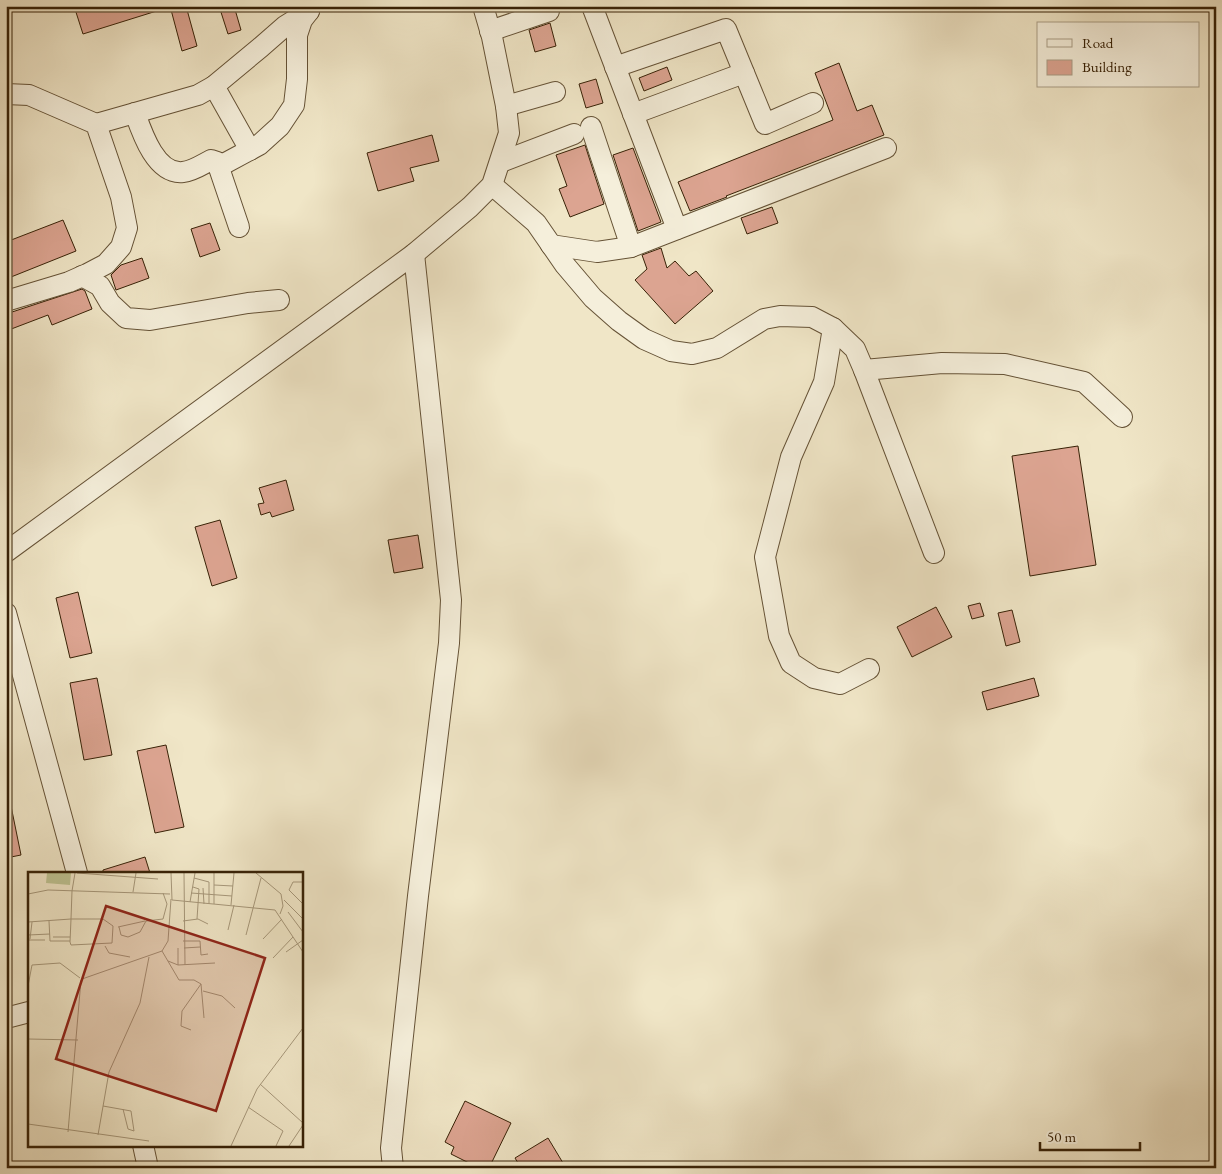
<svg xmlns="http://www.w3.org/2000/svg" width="1222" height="1174" font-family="'EB Garamond',serif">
  <rect width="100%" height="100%" fill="#f0e6c7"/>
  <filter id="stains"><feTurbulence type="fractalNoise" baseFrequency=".004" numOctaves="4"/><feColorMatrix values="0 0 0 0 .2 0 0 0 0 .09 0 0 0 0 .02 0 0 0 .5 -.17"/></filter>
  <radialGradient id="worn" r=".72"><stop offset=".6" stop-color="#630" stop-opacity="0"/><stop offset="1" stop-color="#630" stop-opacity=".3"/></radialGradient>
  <g fill="#dca491" stroke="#372106">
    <polygon points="74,6 163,6 163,9 83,34"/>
    <polygon points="170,6 186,6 197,46 182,51"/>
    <polygon points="219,6 234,6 241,30 228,34"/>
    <polygon points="550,23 556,46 535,52 529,30"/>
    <polygon points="839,63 857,111 872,105 884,135 726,196 727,197 690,211 678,182 833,120 815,73"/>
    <polygon points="667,67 672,80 644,91 639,78"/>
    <polygon points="596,79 603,103 586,108 579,84"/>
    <polygon points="432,135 439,161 410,168 414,181 378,191 367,153"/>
    <polygon points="585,145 604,204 570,217 559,189 567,186 556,155"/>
    <polygon points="633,148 661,222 638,231 613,155"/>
    <polygon points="772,207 778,223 747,234 741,218"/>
    <polygon points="63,220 76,251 6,279 6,242"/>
    <polygon points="210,223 220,250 200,257 191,229"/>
    <polygon points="661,248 667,268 675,261 689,276 696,271 713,291 675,324 635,280 647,269 642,255"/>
    <polygon points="142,258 149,278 116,290 111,275 121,265"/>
    <polygon points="82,289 85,291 92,309 52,325 48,315 6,331 6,314"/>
    <polygon points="1078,446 1096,565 1030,576 1012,456"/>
    <polygon points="286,480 294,510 272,517 270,512 261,515 258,504 264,503 259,488"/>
    <polygon points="220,520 237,578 212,586 195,527"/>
    <polygon points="418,535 423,568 394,573 388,540"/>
    <polygon points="78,592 92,653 70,658 56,598"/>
    <polygon points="980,603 984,616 972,619 968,606"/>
    <polygon points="936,607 952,637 912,657 897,627"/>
    <polygon points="1012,610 1020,642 1006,646 998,613"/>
    <polygon points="97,678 112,755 84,760 70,683"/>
    <polygon points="1034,678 1039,696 987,710 982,692"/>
    <polygon points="166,745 184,827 155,833 137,751"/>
    <polygon points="11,806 21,855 6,858 6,807"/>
    <polygon points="145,857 150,873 103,873 103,870"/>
    <polygon points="465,1101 511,1123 489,1168 479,1168 451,1154 454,1147 445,1142"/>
    <polygon points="548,1138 566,1168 521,1168 515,1158"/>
  </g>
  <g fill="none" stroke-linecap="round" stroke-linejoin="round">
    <defs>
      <g id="minor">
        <polyline points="592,6 677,229"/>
        <polyline points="490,31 549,11"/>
        <polyline points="615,67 726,29 765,124 813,103"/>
        <polyline points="214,86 250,150"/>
        <polyline points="6,94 29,95 96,124 121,197 127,228 121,247 106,264 87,274 69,282 6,301"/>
        <polyline points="506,106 555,92"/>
        <path d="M135,113C142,133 156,175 183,172C193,171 203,164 211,160L217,162L239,227"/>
        <polyline points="633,114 744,73"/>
        <polyline points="96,124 198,95 214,86 261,47 285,26 309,11"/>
        <polyline points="591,127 631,247"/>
        <polyline points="501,162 574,134"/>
        <polyline points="220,166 259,145 280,126 294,105 297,79 297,35 302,20 309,11"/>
        <polyline points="492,185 536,223 565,265 593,298 619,321 644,339 671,351 692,354 717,348 764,319 780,316 812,317 833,328 855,349 864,370 934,553"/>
        <polyline points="551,245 597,252 631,247 886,148"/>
        <polyline points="82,276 100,286 110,303 126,318 150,320 248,303 279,300"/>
        <polyline points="833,328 824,382 791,457 765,557 779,636 791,663 814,678 840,684 869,669"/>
        <polyline points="864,370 942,363 1005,364 1084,382 1122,417"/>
        <polyline points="6,552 414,254 470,207 492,185 509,133 506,106 492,37 483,6"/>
        <polyline points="6,613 77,873"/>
        <polyline points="6,1018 29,1012"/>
        <polyline points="143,1145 148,1168"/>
        <polyline points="393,1168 391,1148 395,1110 418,896 449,643 451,600 414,254"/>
      </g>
    </defs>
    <use href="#minor" stroke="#655236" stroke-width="22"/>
    <use href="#minor" stroke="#f5efdb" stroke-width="20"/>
  </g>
  <g transform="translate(28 872)">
    <rect width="275" height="275" fill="#f0e6c7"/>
    <path d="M19,1H43L42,13L18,11Z" fill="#bec392"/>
    <path fill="none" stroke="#a6977a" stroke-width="1" d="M49,1L130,7M143,1L144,28L247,38L275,80M156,1L157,93M228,1L253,22L255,34L252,42M166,6L181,10M181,10V32M275,10H265L261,18L275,32M186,13L205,14M165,15L171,17L169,47M175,16L176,32M105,20L108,1M163,21L204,24M0,22L20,18L142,22M256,28L275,47M162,30L167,1M186,32V1M203,33L206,1M260,40L275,60M21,49L22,69H42M155,49L170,47L180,52M0,50L43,47H75L85,54L84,71L43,73L42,70L43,47L44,19L47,1M90,55L117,49M91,55L93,63L100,65L112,60L118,49L135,47L139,32L135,21M200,58L206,33M0,63L22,62M218,63L233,6M25,65H42M2,67L4,50M235,67L254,47M0,68H17M155,69H172L173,83L180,82M77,74L81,81L102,85M150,76V93M156,76L172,75M134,79L151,108H166L173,112L176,146M258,80L275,68M245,86L265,65M140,89L150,93L187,91M54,107L134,79L140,69L143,27M0,114L4,93L32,91L52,106M175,119L194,124L207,136M163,158L153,154L154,139L173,112M0,167L50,168M232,212L275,251M75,234L103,239L106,259L100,257L95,237M220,235L255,259L248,274M0,252L121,269M40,260L53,108M70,263L81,200L112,131L121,85M203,274L229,217L275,156M261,274L275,253"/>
    <path fill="#8f2418" fill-opacity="0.15" stroke="#8f2418" stroke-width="2.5" d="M78,34L237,86L188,239L28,187Z"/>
    <rect width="275" height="275" fill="none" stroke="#372106" stroke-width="2.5"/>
  </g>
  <rect width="1222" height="1174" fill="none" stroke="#f0e6c7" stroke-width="25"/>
  <rect x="8" y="8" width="1207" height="1159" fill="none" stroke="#372106" stroke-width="2.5"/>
  <rect x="12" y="12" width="1197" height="1149" fill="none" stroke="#372106"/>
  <rect x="1037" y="22" width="162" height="65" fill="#f5efdb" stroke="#a99d86"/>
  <rect x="1047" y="39" width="25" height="8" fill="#f5efdb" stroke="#a99d86"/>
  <text x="1082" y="48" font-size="15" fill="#372106">Road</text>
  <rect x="1047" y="60" width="25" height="15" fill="#dca491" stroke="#a99d86"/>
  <text x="1082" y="72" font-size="15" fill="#372106">Building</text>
  <path d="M1040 1142v8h100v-8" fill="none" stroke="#372106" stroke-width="2.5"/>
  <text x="1047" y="1142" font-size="15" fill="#372106" stroke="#f5efdb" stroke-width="4" paint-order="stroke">50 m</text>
  <rect width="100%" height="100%" filter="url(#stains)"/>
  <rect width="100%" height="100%" fill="url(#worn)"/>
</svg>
